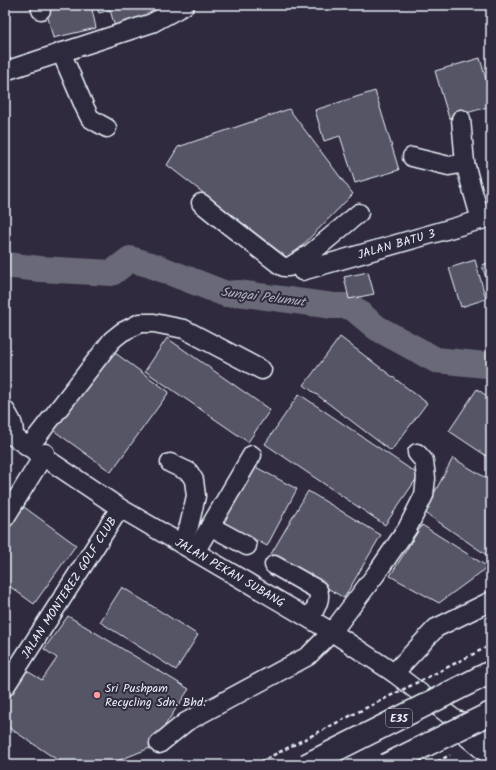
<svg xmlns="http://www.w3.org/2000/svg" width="496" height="770" font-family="Kalam,sans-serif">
  <rect width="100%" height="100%" fill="#2f2a3d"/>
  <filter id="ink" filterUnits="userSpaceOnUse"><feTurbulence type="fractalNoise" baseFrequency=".025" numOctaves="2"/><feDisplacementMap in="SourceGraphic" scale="8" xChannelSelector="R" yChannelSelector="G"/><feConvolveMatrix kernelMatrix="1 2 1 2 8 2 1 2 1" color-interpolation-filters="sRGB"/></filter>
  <g filter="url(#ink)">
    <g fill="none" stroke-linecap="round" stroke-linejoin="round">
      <polyline stroke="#696978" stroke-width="26" points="5,265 40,269 112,273 130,259 151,265 226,294 238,293 333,306 346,306 353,308 377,328 436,360 486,365 491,364"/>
    </g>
    <g fill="#575565" stroke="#e8f1f8">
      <polygon points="45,5 91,5 96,28 53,38"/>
      <polygon points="96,5 160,5 162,12 115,27 110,10 99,13"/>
      <polygon points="480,58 491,97 491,106 449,118 435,71"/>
      <polygon points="375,91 399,170 355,183 340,136 324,141 315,110"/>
      <polygon points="289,109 353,194 289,259 167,165 178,147"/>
      <polygon points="475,260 486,299 461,307 449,268"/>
      <polygon points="491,262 491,295 482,265"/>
      <polygon points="368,272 374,294 349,299 344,277"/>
      <polygon points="340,337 427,403 391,451 304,385"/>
      <polygon points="167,338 270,410 248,442 145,371"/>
      <polygon points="111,350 169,392 111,472 53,430"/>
      <polygon points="477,389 491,399 491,459 449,431"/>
      <polygon points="299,394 419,475 385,525 265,444"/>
      <polygon points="453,458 491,481 491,558 424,512"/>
      <polygon points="250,464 297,489 267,546 220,521"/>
      <polygon points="308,491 381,535 344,598 271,554"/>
      <polygon points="24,507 76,545 34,604 5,583 5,533"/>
      <polygon points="422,525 488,567 439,603 390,576"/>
      <polygon points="122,587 198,635 176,670 100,622"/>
      <polygon points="68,616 189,689 150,748 107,765 65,765 5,725 5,702 27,671 42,680 57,658 44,649"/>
    </g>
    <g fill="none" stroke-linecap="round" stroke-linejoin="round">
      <defs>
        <g id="minor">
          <polyline points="40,5 41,10"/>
          <polyline points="61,52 85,108 90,118 98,123 107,128"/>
          <polyline points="5,71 152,23 185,5"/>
          <polyline points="461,119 465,163 469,178 481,220"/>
          <polyline points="412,157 449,166 465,163"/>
          <polyline points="201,203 227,224 280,265 284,267 289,267 311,253 359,213"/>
          <path id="s1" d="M302,271L491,217"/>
          <path d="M5,410C10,418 16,426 13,436"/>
          <path id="s2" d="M5,431L120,508L332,632L394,673L453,718L468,738L491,757"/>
          <polyline points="29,447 112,340 122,332 140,323 154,323 184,329 262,370"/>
          <polyline points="170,463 189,472 194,480 196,496 189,526 181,544"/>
          <polyline points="5,518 45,453"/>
          <polyline points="210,526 247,546"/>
          <polyline points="195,552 252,455"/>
          <path d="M274,565L318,590C322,600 314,610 310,619"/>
          <polyline points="394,673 436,628 491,601"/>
          <path id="s3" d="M5,687L120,508"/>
          <polyline points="461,721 479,727 491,736"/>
          <polyline points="159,744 186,722 308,656 332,632 376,574 407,529 424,495 426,478 424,461 417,453"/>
        </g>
      </defs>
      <use href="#minor" stroke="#e8f1f8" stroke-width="21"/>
      <g stroke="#e8f1f8" stroke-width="2.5" stroke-dasharray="4 3" stroke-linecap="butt">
        <polyline points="440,671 491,645"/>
        <polyline points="254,765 352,715"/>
      </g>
      <use href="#minor" stroke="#2f2a3d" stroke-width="18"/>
      <defs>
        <g id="highway-bridge">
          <polyline points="306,765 491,672"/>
          <polyline points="386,765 491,713"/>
        </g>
      </defs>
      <use href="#highway-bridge" stroke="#e8f1f8" stroke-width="25" stroke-linecap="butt"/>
      <g stroke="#e8f1f8" stroke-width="2.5" stroke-dasharray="4 3" stroke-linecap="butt">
        <polyline points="352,715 440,671"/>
        <polyline points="431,765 450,755"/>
      </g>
      <use href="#highway-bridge" stroke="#2f2a3d" stroke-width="22"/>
    </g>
  </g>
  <circle fill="#ff9aa2" stroke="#2f2a3d" stroke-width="1.5" cx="97" cy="695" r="4"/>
  <g text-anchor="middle" stroke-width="4" stroke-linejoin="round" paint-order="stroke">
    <rect fill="#2f2a3d" stroke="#b0b5c0" stroke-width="1" x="386" y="709" width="26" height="18" rx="3"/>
    <g font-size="11" font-weight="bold" fill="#e8f1f8">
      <text x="399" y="722">E35</text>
    </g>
    <g font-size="12" fill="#e8f1f8" stroke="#2f2a3d">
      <text dy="4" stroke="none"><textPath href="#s1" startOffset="98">JALAN BATU 3</textPath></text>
      <text dy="4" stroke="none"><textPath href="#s2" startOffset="266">JALAN PEKAN SUBANG</textPath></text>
      <text dy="4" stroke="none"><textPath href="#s3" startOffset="118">JALAN MONTEREZ GOLF CLUB</textPath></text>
    </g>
    <g font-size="12" fill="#e8f1f8" stroke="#2f2a3d" text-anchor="start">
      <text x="105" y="692">Sri Pushpam<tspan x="105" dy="14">Recycling Sdn. Bhd.</tspan></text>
    </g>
    <g font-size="13" font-style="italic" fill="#afb4be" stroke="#2f2a3d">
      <text transform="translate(263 296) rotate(7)" y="5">Sungai Pelumut</text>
    </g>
  </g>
  <rect width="496" height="770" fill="none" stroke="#2f2a3d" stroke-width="20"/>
  <rect x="10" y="10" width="476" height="750" fill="none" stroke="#e8f1f8" stroke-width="1.5" filter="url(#ink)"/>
</svg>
